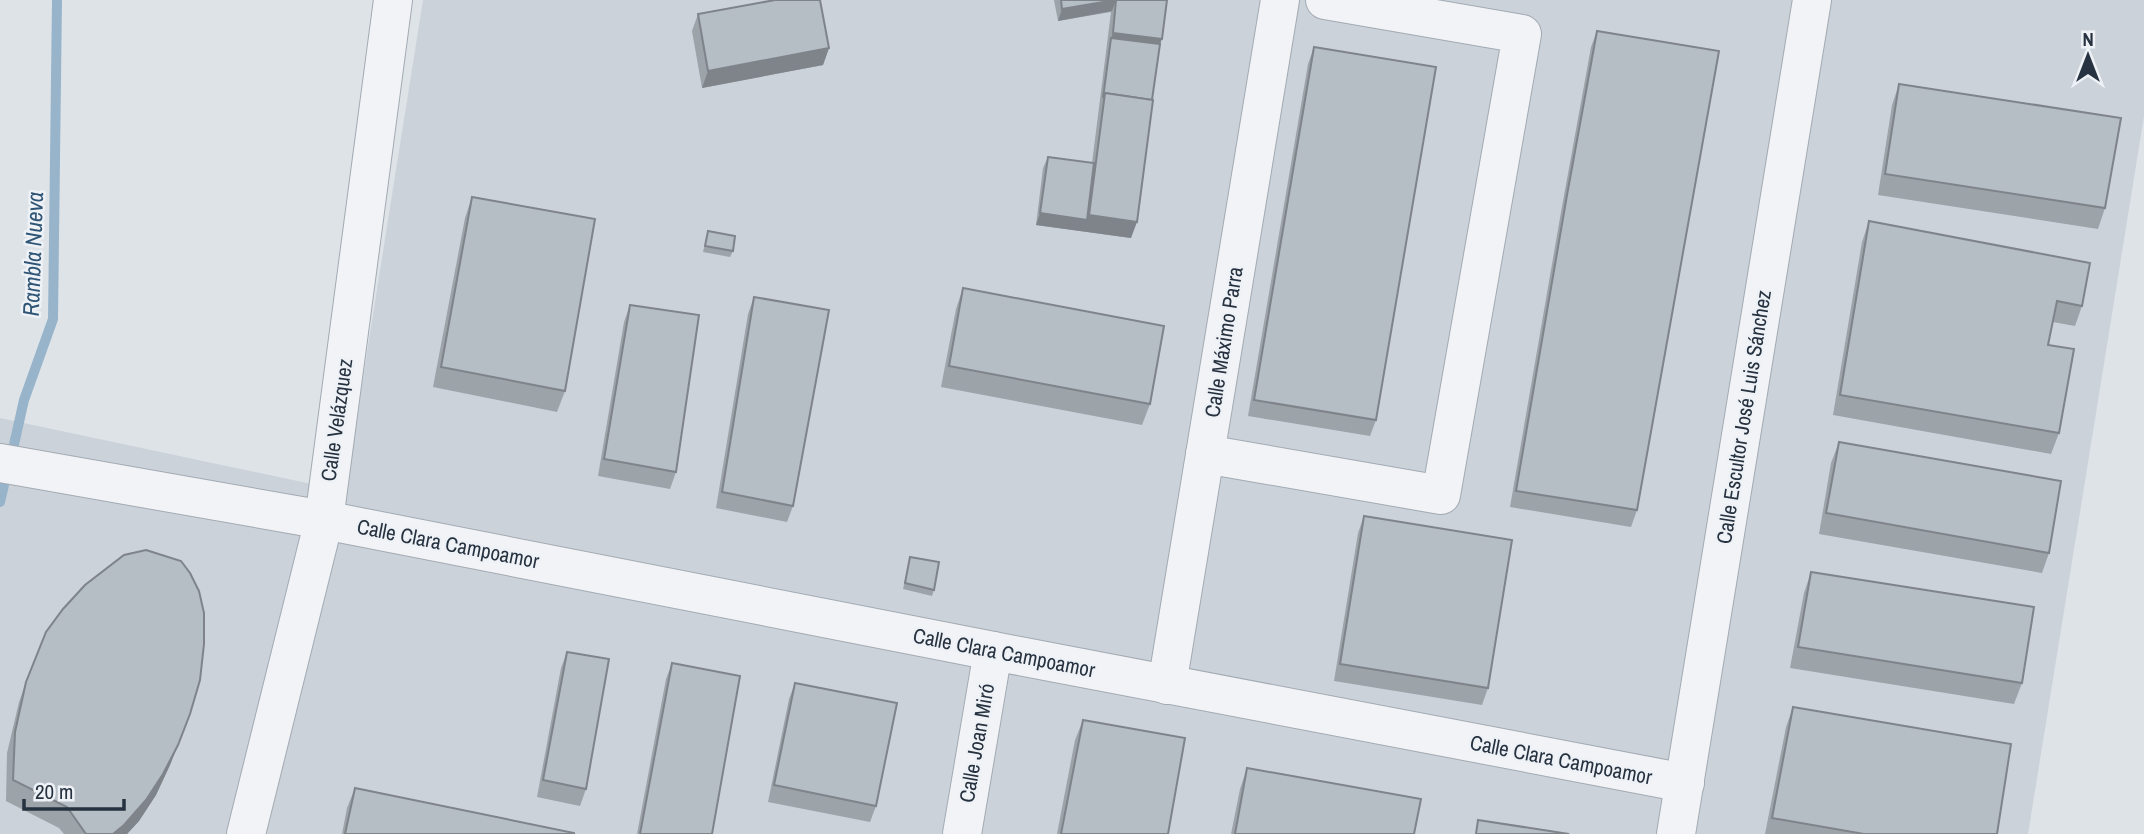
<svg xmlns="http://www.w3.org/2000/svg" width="2144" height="834" font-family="'Archivo Narrow',sans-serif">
  <rect width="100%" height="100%" fill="#dee3e8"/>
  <polygon fill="#ccd2da" points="423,0 2144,0 2144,116 2028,834 0,834 0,418 345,491"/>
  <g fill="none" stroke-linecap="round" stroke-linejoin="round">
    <g stroke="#97b4ca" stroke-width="10">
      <polyline points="11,458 24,400 53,319 57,0"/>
      <polyline points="0,502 7,472"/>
    </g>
    <defs>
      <g id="minor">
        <polyline points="1205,454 1441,495 1522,34 1325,0"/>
        <polyline points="0,463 324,520 993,651 1685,783"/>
        <polyline points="1167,685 1280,0"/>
        <polyline points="246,834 324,520 393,0"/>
        <polyline points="962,834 993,651"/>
        <polyline points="1676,834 1812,0"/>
      </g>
    </defs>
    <use href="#minor" stroke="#a3aab2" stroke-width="40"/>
    <use href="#minor" stroke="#f1f3f7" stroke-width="38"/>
  </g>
  <g fill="#9ca3a9">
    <polygon points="1054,0 1167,0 1131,238 1036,225 1043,168 1048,157 1092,163 1111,12 1058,21"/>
    <polygon points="698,14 829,48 823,65 702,88 692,31"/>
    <polygon points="1597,31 1637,510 1631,527 1510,507 1561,212 1591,47"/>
    <polygon points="1314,47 1376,420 1370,436 1248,416 1308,64"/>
    <polygon points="1899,84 2105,208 2098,229 1878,195 1892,105"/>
    <polygon points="472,197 565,391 557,412 433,387 465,218"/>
    <polygon points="1869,221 2082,306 2075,326 2053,322 2048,345 2059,433 2051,454 1833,415 1862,242"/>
    <polygon points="708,231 733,251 730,257 703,252"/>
    <polygon points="963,288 1150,404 1142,425 941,387 956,309"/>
    <polygon points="754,297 793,506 787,522 716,508 748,314"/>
    <polygon points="630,305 676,472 670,489 598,476 624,322"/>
    <polygon points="1839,442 2049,553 2042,573 1819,534 1831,463"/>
    <polygon points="1364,516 1488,688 1482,705 1334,681 1358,533"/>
    <polygon points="910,557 934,590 932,596 903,589"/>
    <polygon points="1811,572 2022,683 2014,704 1790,668 1804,593"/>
    <polygon points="567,652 586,789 580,806 537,797 561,668"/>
    <polygon points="672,663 712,834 637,834 666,679"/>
    <polygon points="26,682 190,714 170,765 156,795 139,821 127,834 64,834 59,828 6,801 7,753 19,702"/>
    <polygon points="795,683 876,806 870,822 768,802 789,699"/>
    <polygon points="1793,707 1997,834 1765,834 1786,727"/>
    <polygon points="1083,720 1168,834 1057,834 1075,740"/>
    <polygon points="1247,768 1414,834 1231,834 1240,789"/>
    <polygon points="355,788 574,834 342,834 347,808"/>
  </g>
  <g fill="#7f848a">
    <polygon points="1116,0 1112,11 1058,21 1062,9"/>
    <polygon points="1113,33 1162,39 1155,56 1111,38"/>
    <polygon points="829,48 823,65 702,88 708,71"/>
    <polygon points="1040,213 1087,220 1089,215 1137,222 1131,238 1036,225"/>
    <polygon points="190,714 170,765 156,795 139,821 127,834 113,834"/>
  </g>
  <g fill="#b5bdc5" stroke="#7f848a" stroke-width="2">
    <polygon points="775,0 820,0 829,48 708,71 698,14"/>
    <polygon points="1061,0 1115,0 1062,9"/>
    <polygon points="1116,0 1167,0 1162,39 1113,33"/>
    <polygon points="1597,31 1719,51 1637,510 1516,491 1567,195"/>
    <polygon points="1111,38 1160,44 1152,100 1105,93 1103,98"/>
    <polygon points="1314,47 1436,67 1376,420 1254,400"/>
    <polygon points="1899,84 2121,118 2105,208 1885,174"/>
    <polygon points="1105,93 1153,100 1137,222 1089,215"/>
    <polygon points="1048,157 1094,163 1087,220 1040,213"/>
    <polygon points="472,197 595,219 565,391 441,367"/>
    <polygon points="1869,221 2090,263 2082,306 2057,301 2048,345 2074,349 2059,433 1840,395"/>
    <polygon points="708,231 735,236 733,251 705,246"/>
    <polygon points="963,288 1164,326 1150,404 949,366"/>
    <polygon points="754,297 829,310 793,506 722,492"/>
    <polygon points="630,305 699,315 676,472 604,459"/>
    <polygon points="1839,442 2061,481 2049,553 1826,513"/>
    <polygon points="1364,516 1512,540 1488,688 1340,664"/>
    <polygon points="146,550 181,561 190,573 199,591 204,613 204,644 200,680 190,714 178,745 163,774 146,800 124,825 113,834 86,834 67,807 13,780 15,732 26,682 46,632 63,609 85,585 124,555"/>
    <polygon points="910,557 939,562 934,590 905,583"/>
    <polygon points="1811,572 2034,607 2022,683 1798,647"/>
    <polygon points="567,652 609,659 586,789 543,780"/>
    <polygon points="672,663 740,676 712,834 640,834"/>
    <polygon points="795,683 897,703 876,806 774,785"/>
    <polygon points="1793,707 2011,744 1997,834 1864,834 1772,818"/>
    <polygon points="1083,720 1185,738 1168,834 1061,834"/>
    <polygon points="1247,768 1421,799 1414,834 1235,834"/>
    <polygon points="355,788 574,833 574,834 345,834"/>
    <polygon points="1478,820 1569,834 1476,834"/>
  </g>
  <g text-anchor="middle" stroke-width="5" stroke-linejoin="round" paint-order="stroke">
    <g font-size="21" fill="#273240" stroke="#eef2f6">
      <text transform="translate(1224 342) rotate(-81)" y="7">Calle Máximo Parra</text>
      <text transform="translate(1744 417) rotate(-81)" y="7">Calle Escultor José Luis Sánchez</text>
      <text transform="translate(337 420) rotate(-82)" y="7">Calle Velázquez</text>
      <text transform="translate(448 544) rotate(11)" y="7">Calle Clara Campoamor</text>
      <text transform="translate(1004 653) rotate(11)" y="7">Calle Clara Campoamor</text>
      <text transform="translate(977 743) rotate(-80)" y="7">Calle Joan Miró</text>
      <text transform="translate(1561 760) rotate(11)" y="7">Calle Clara Campoamor</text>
    </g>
    <g font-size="23" font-style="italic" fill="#2f5475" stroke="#eef2f6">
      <text transform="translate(33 254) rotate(-88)" y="8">Rambla Nueva</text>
    </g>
  </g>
  <g transform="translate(2088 56)" stroke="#eef2f6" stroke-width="5" paint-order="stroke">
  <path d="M0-5L12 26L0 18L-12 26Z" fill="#273240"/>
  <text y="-10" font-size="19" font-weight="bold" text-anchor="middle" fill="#273240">N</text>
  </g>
  <path d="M24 799v10h100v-10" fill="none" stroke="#273240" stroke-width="3.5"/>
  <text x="35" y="799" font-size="21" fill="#273240" stroke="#eef2f6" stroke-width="5" paint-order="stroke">20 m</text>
</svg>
